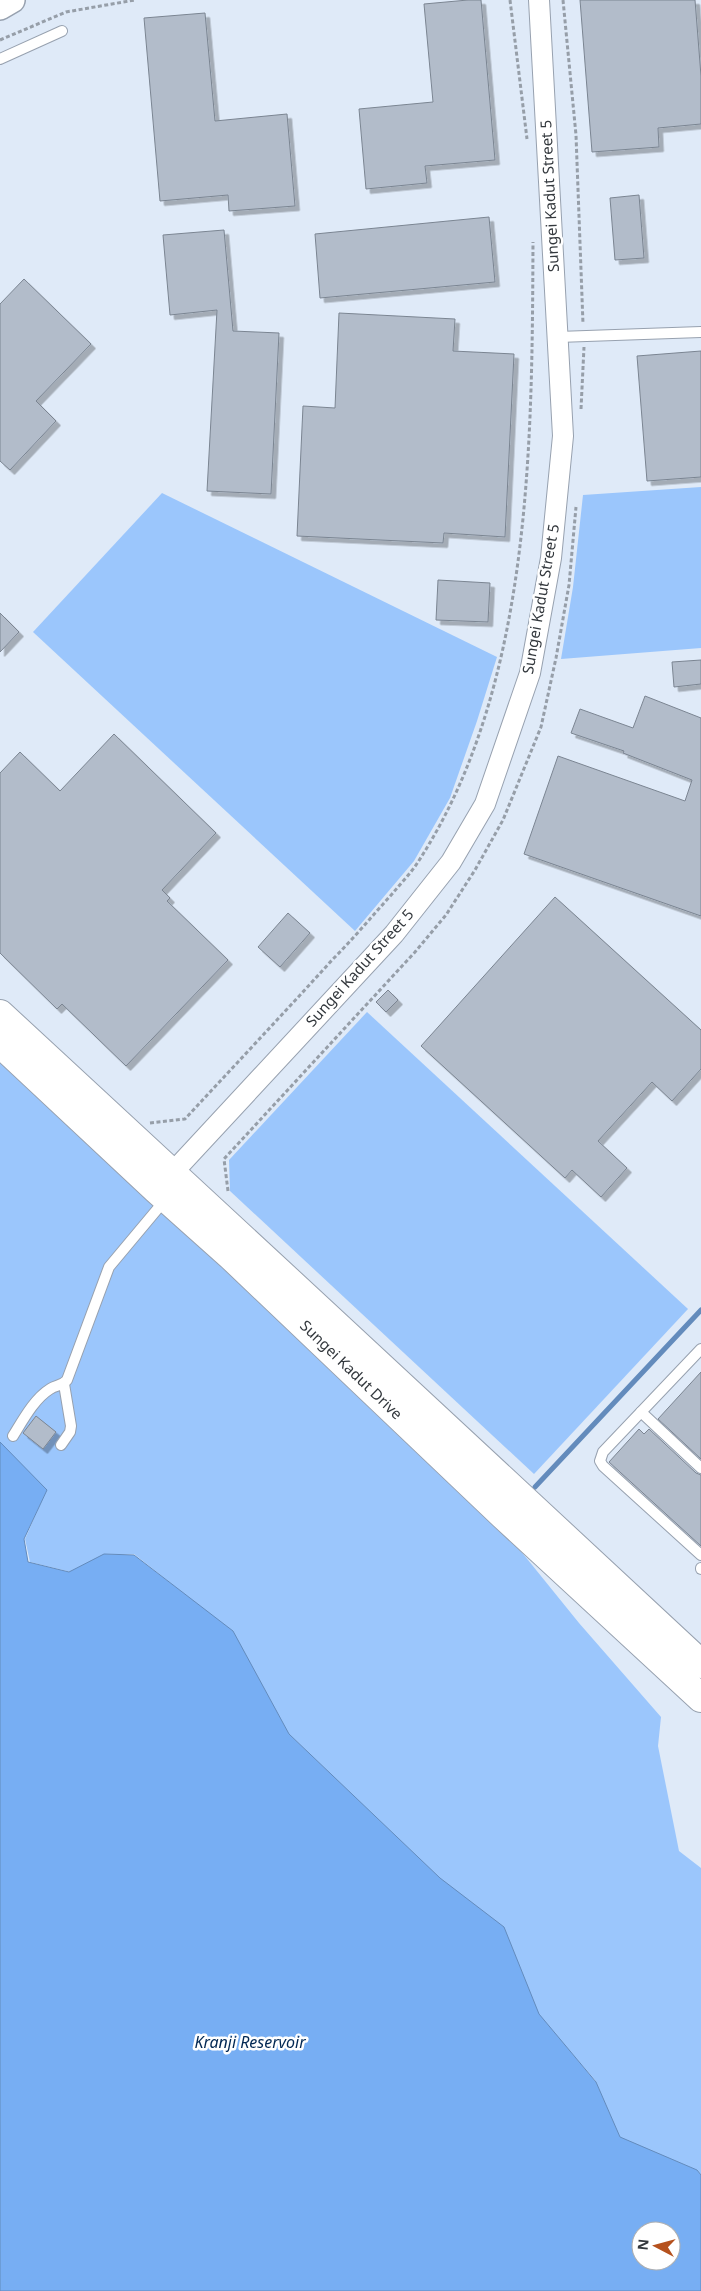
<svg xmlns="http://www.w3.org/2000/svg" width="701" height="2291" font-family="'Noto Sans',sans-serif">
  <defs>
    <filter id="shadow"><feDropShadow dx="4.5" dy="4.5" stdDeviation="0" flood-color="#0004"/></filter>
  </defs>
  <rect width="100%" height="100%" fill="#dfeaf8"/>
  <g fill="#9bc6fc">
    <polygon points="701,487 701,648 561,659 573,587 583,495"/>
    <polygon points="162,493 497,657 477,721 450,798 414,861 355,931 33,632"/>
    <polygon points="367,1012 688,1309 534,1474 230,1191 229,1160"/>
    <polygon points="0,1056 444,1456 579,1623 661,1717 658,1746 679,1851 701,1868 701,2175 697,2170 620,2139 595,2080 538,2014 441,1880 288,1733 231,1631 134,1554 106,1554 71,1572 30,1562 25,1539 46,1491 0,1442"/>
  </g>
  <path fill="#77aef3" stroke="#638bbc" fill-rule="evenodd" d="M0,1442L47,1490L24,1539L28,1562L69,1572L104,1554L134,1555L233,1631L289,1734L440,1878L504,1927L539,2014L596,2082L620,2137L697,2170L701,2175V2291H0ZM641,2231H671V2261H641Z"/>
  <g fill="none" stroke-linecap="round" stroke-linejoin="round">
    <polyline stroke="#638bbc" stroke-width="5" points="535,1487 701,1310"/>
  </g>
  <g fill="#b2bcca" stroke="#7b8592" filter="url(#shadow)">
    <polygon points="468,0 481,0 495,160 425,166 427,183 366,189 359,109 433,102 424,4"/>
    <polygon points="580,0 695,0 701,76 701,124 658,128 659,147 592,152"/>
    <polygon points="205,13 215,121 287,114 295,206 229,211 228,195 160,201 144,18"/>
    <polygon points="639,195 644,258 615,260 610,198"/>
    <polygon points="489,217 495,282 320,298 315,234"/>
    <polygon points="224,230 233,331 279,333 271,494 207,491 217,310 170,315 163,235"/>
    <polygon points="24,279 91,344 36,401 56,421 10,470 0,461 0,304"/>
    <polygon points="339,313 455,319 453,351 514,354 505,537 444,533 443,543 297,536 303,406 335,408"/>
    <polygon points="701,351 701,477 647,481 637,356"/>
    <polygon points="438,580 490,583 488,622 436,620"/>
    <polygon points="0,613 19,632 0,652"/>
    <polygon points="701,660 701,684 674,687 672,662"/>
    <polygon points="645,696 701,718 701,916 524,854 558,756 685,801 692,780 623,753 624,751 571,733 580,709 633,728"/>
    <polygon points="114,734 216,833 162,890 170,898 167,901 228,960 126,1066 62,1004 57,1009 0,953 0,773 20,752 60,791"/>
    <polygon points="555,897 701,1030 701,1069 672,1101 652,1082 598,1141 627,1168 601,1197 572,1170 565,1178 421,1046"/>
    <polygon points="288,913 310,933 280,967 258,947"/>
    <polygon points="388,990 398,1000 386,1012 376,1002"/>
    <polygon points="701,1372 701,1459 658,1419"/>
    <polygon points="36,1416 56,1432 43,1449 23,1433"/>
    <polygon points="639,1429 644,1434 649,1429 696,1473 701,1475 701,1546 609,1462"/>
  </g>
  <g fill="none" stroke-linecap="round" stroke-linejoin="round">
    <defs>
      <g id="service">
        <polyline points="0,59 62,31"/>
        <polyline points="558,337 701,332"/>
        <polyline points="701,1349 603,1452 600,1461 603,1466 701,1555"/>
        <polyline points="641,1412 701,1468"/>
        <path d="M13,1436C23,1420 34,1399 50,1389C56,1385 62,1386 67,1380L109,1267L165,1200"/>
        <polyline points="61,1445 70,1432 71,1426 64,1384"/>
        <polyline points="701,1568 701,1569"/>
      </g>
      <polyline id="minor" points="163,1183 394,934 451,862 485,804 530,673 551,558 563,436 539,0"/>
      <polyline id="tertiary" points="0,7 12,0"/>
      <g id="secondary">
        <path d="M0,1014C233,1231 469,1446 701,1664"/>
        <polyline points="0,1043 156,1189 231,1256 503,1515 701,1698"/>
      </g>
    </defs>
    <use href="#service" stroke="#97a1af" stroke-width="12"/>
    <use href="#minor" stroke="#97a1af" stroke-width="22"/>
    <use href="#tertiary" stroke="#97a1af" stroke-width="28"/>
    <use href="#secondary" stroke="#97a1af" stroke-width="30"/>
    <g stroke="#969ea8" stroke-width="3" stroke-dasharray="4 2.5" stroke-linecap="butt">
      <polyline points="510,0 527,139"/>
      <polyline points="563,0 576,135 583,324"/>
      <polyline points="0,40 66,12 135,0"/>
      <polyline points="581,409 584,347"/>
      <path d="M150,1123L185,1119C234,1066 284,1013 333,959C354,938 373,915 393,893C401,883 411,873 418,862C532,687 532,445 533,242"/>
      <polyline points="228,1191 224,1159 415,952 446,915 475,870 503,820 541,727 556,658 569,585 576,507"/>
    </g>
    <use href="#service" stroke="#fff" stroke-width="10"/>
    <use href="#minor" stroke="#fff" stroke-width="20"/>
    <use href="#tertiary" stroke="#fff" stroke-width="25"/>
    <use href="#secondary" stroke="#fff" stroke-width="28"/>
  </g>
  <g text-anchor="middle" stroke-width="5" stroke-linejoin="round" paint-order="stroke">
    <g font-size="15" fill="#33383d" stroke="#fff">
      <text transform="translate(550 196) rotate(-93)" y="5">Sungei Kadut Street 5</text>
      <text transform="translate(541 599) rotate(-80)" y="5">Sungei Kadut Street 5</text>
      <text transform="translate(360 968) rotate(-48)" y="5">Sungei Kadut Street 5</text>
      <text transform="translate(351 1370) rotate(44)" y="5">Sungei Kadut Drive</text>
    </g>
    <g font-size="16" font-style="italic" fill="#022853" stroke="#fff">
      <text x="250" y="2048">Kranji Reservoir</text>
    </g>
  </g>
  <g transform="translate(656 2246) rotate(276)"><circle r="24" fill="#ffffff" stroke="#adafb1"/>
  <path d="M0-4L9 19L0 12L-9 19Z" fill="#b5511d"/>
  <text y="-8" font-size="14" font-weight="bold" text-anchor="middle" fill="#33383d">N</text>
  </g>
</svg>
